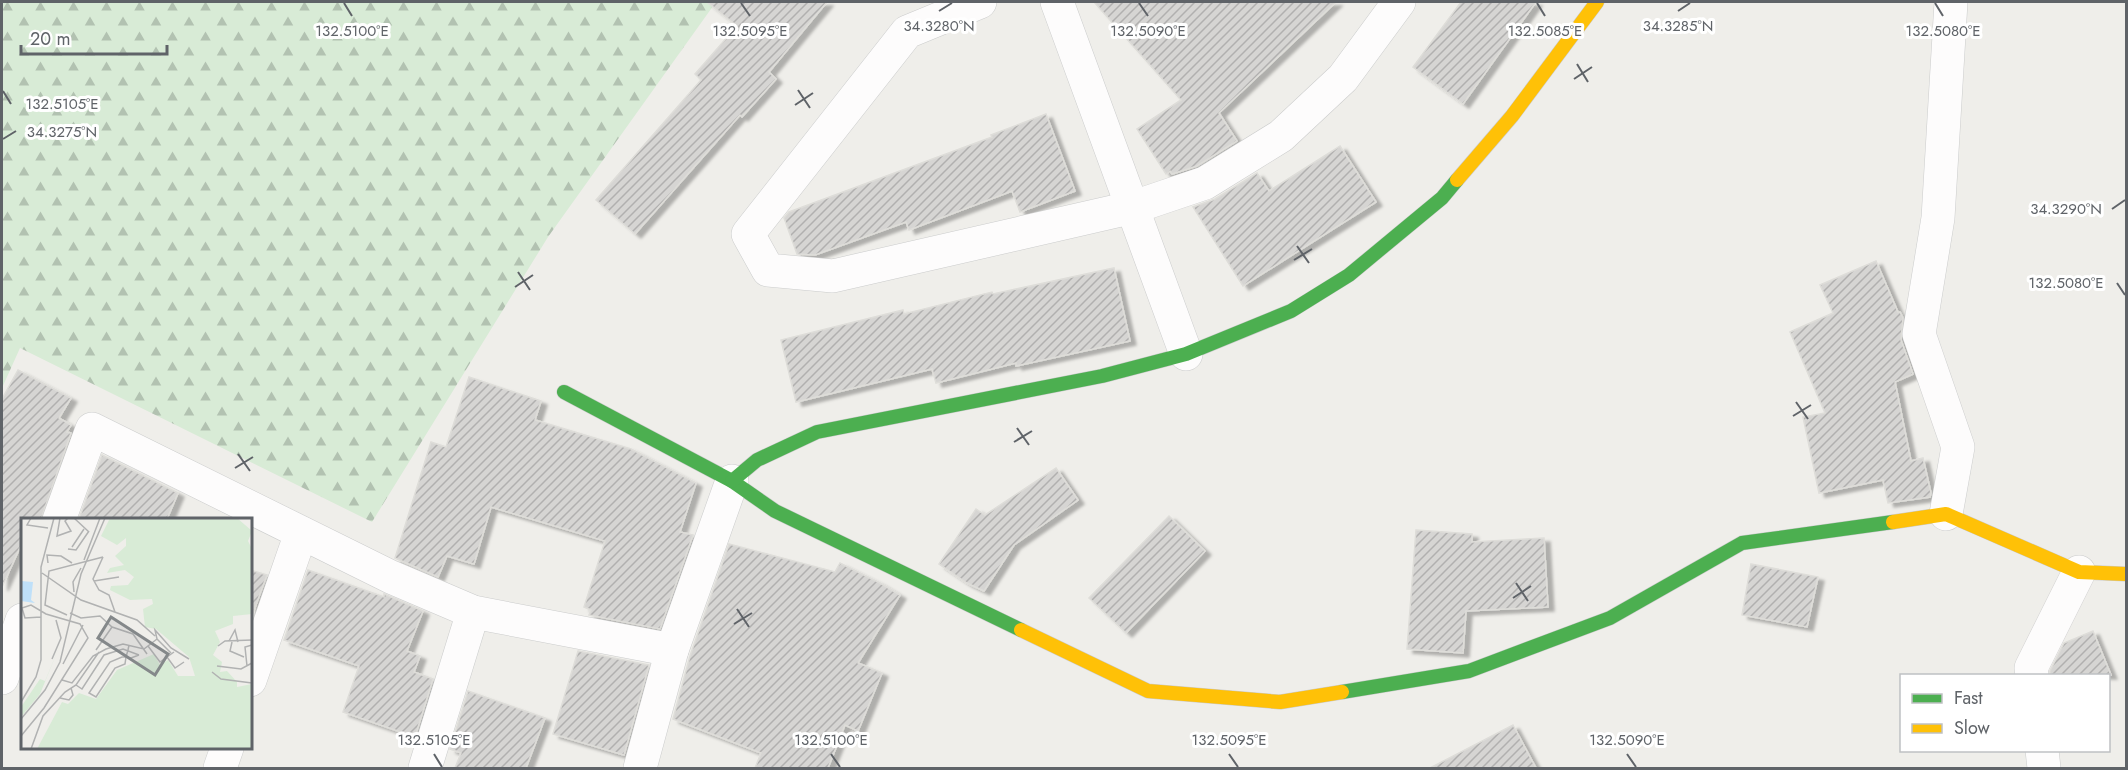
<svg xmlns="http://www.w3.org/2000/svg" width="2128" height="770" font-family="Jost,sans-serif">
  <defs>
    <pattern id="forest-firs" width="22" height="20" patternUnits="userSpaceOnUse" patternTransform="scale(1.5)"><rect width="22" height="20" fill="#d8ebd6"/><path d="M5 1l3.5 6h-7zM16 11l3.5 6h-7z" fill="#b2c2b1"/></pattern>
    <pattern id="building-hatch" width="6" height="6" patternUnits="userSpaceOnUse" patternTransform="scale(1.5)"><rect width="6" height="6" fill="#d6d5d3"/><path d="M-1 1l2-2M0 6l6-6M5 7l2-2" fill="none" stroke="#b1b0af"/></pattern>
    <filter id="shadow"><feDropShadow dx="6" dy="4" stdDeviation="1.5" flood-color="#0004"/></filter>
  </defs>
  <rect width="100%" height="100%" fill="#efeeea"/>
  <polygon fill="url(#forest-firs)" points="2,2 716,2 548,237 372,522 20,348 2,388"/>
  <g fill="url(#building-hatch)" stroke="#deddd9" stroke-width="1.5" filter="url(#shadow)">
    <polygon points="707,2 827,2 769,72 776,79 742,117 740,115 635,234 596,200 701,80 695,74 737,26"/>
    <polygon points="1094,2 1336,2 1219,113 1237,141 1197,166 1172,174 1170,171 1166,174 1137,129 1181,100"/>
    <polygon points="1461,2 1536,2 1463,104 1413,67"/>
    <polygon points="1046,114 1075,191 1020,212 1012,191 909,230 906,222 815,255 797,254 784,218 789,212 992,137 991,135"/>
    <polygon points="1340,146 1376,202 1243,286 1193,207 1215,199 1257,173 1269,191"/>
    <polygon points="1876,261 1898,312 1900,312 1903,318 1901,340 1913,374 1895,382 1911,461 1923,458 1931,493 1930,497 1888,503 1883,480 1819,493 1803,417 1825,413 1790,332 1833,313 1820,285"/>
    <polygon points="1114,268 1130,341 1016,366 1016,363 936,383 932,369 796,402 781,340 903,310 904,314 992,292 993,294"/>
    <polygon points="18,370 71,398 59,418 71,425 67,432 71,433 41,519 22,519 22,543 2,587 2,399"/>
    <polygon points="469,377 541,401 535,420 631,449 696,483 680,532 693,535 660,629 589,615 591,610 584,607 605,541 491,507 474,564 447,556 438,577 395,558 431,442 446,447"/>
    <polygon points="102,455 178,493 167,519 79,519"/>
    <polygon points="1056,468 1078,500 1014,545 984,591 967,583 939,564 976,509 985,515"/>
    <polygon points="1169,516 1205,551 1126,633 1089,598"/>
    <polygon points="1416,530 1472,534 1472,542 1544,538 1548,607 1466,611 1463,653 1407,649"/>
    <polygon points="729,544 835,572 840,563 880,583 900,595 858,663 882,673 858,731 845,725 828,768 755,768 761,753 673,719 690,656"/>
    <polygon points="1751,564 1818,577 1807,627 1742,615"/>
    <polygon points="250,570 267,575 250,621"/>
    <polygon points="308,570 384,597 384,594 423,611 407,651 420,656 414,672 433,679 415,737 343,712 359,666 284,640"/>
    <polygon points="2093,631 2111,675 2050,675 2050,671 2064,643"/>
    <polygon points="578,651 649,665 624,755 553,734"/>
    <polygon points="468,691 545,718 526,768 455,768 461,753 450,749"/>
    <polygon points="1513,725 1536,768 1430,768"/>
  </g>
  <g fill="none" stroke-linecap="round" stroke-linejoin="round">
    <defs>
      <g id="street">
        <polyline points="980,2 907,32 748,234 768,270 833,276 1134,207 1205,183 1281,136 1343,78 1399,2"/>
        <polyline points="1057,2 1186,354"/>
        <polyline points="1946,514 1958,447 1919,334 1938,218 1951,2"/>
        <polyline points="59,520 92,429 391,577 473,612 672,650"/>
        <polyline points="2032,676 2031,668 2079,572"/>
        <polyline points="2,678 22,620"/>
        <polyline points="250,680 301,533"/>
        <polyline points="2042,750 2044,768"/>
        <polyline points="220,768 227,748"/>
        <polyline points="425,768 473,612"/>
        <polyline points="640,768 672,650 732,481"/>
      </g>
      <g id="fast">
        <polyline points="564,392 732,481 775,511 1021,630"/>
        <polyline points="732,481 757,460 817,432 1102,376 1186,354 1291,311 1349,275 1442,198 1457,180"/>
        <polyline points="1342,692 1469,671 1610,618 1742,543 1893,522"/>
      </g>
      <g id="slow">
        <polyline points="1457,180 1512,116 1597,2"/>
        <polyline points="1893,522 1946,514 2079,572 2126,574"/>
        <polyline points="1021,630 1148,691 1280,702 1342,692"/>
      </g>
    </defs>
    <use href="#street" stroke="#cbcccc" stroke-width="34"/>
    <use href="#fast" stroke="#cacacb" stroke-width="15"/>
    <use href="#slow" stroke="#cacacb" stroke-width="15"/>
    <use href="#street" stroke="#fdfcfc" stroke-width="33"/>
    <use href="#fast" stroke="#4caf50" stroke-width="14"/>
    <use href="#slow" stroke="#ffc107" stroke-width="14"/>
  </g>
  <path fill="none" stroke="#5f6368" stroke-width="2" d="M344,3L352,16M741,3L750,16M1139,3L1148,16M1537,3L1545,16M1935,3L1943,16M939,11L952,3M1678,11L1690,3M1577,64L1588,82M1574,79L1592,67M798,90L810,108M3,91L11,104M795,105L813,93M3,139L16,131M2112,209L2125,200M1297,246L1309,263M1294,260L1312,249M518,272L530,290M2117,283L2125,295M515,287L533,275M1796,402L1808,419M1793,416L1811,405M1017,428L1029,445M1014,442L1032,431M238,454L250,471M235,468L253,457M1516,583L1528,601M1513,598L1531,586M737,609L749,627M734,624L752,613M434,754L442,767M831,754L840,767M1229,754L1238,767M1627,754L1636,767"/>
  <g transform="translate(21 518)">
    <rect width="231" height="231" fill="#efeeea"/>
    <path d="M89,0H216L231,13L227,23L231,31V96L212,98V106L194,113L199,124L192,137L201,144L199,154L206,153L216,164V169L231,166V231H16L41,184L47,186L58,175L75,181L96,152L133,136L139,147L147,142L157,158H174L168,139L135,111L124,109L122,91L132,86L131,81L109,82L89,72L90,68L107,67L113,59L104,52L86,55L89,50L103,47L94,38L105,28V20L96,27L80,18ZM39,127L19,176L0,199V189L19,161L24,163Z" fill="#d8ebd6"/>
    <path d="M0,63L12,64L10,82L14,85L0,83Z" fill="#bfe0f9"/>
    <path fill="none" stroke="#b1b2b2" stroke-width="1.5" d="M10,0L6,7L27,10M39,0L36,18L50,13L44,3L47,0M53,0L68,14M51,29L63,11M47,31L55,32L68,13M82,39L72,61L78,72L88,77L94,94M63,42L79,0M27,45L26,37L40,38L51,45M21,55L60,82L116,102L134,118M73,63L98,59M53,74L52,64L60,50M49,95L60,100L79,98L91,109L112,116L126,136M46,97L24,87L28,53L82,39M136,121L150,135M208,123L214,112L217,124M211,124L209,133L223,139M108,127L107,132L105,139L104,146L94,150L75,179L68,175L89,144L101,139H105L110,140L118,137M127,128L139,144L153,134M197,128L204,123L231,122M75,132L91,109M146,139L154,150L163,144M31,141L40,120L35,102M42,146L62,107M196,148L220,151L231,145M226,148L224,129L231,127M191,154L200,161L231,165M41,162L51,165L72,138L85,131L102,126L123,131L136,121L134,112L150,130L168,141M55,167L61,171L83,137L102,131L118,137M39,180L48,182L52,177L50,170M0,184L15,159L20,142V49L33,0M0,201L24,172L39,144L60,56L84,0M0,218L23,190L67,120L59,106L25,96L10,87L1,90L4,100L20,99M10,231L22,198L44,174L55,167L78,134"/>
    <path fill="#84888a" fill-opacity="0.15" stroke="#84888a" stroke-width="3" d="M90,99L147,136L134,157L77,120Z"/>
    <rect width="231" height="231" fill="none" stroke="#5f6368" stroke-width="3"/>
  </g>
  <g font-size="15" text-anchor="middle" fill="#5f6368" stroke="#fff" stroke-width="6" stroke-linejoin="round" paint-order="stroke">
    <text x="939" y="31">34.3280°N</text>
    <text x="1678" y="31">34.3285°N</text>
    <text x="352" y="36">132.5100°E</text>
    <text x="750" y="36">132.5095°E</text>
    <text x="1148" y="36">132.5090°E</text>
    <text x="1545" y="36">132.5085°E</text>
    <text x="1943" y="36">132.5080°E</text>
    <text x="62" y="109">132.5105°E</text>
    <text x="62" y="137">34.3275°N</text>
    <text x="2066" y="214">34.3290°N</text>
    <text x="2066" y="288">132.5080°E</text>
    <text x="434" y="745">132.5105°E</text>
    <text x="831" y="745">132.5100°E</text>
    <text x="1229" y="745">132.5095°E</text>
    <text x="1627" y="745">132.5090°E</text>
  </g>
  <rect width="2128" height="770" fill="none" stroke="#5f6368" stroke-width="6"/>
  <rect x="1900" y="674" width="210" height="78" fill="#ffffff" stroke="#bfc1c3" stroke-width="1.5"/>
  <rect x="1912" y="694" width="30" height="9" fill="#4caf50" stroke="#bfc1c3" stroke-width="1.5"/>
  <text x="1954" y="704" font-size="18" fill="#5f6368">Fast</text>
  <rect x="1912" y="724" width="30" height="9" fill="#ffc107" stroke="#bfc1c3" stroke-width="1.5"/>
  <text x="1954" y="734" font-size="18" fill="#5f6368">Slow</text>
  <path d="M21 45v9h146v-9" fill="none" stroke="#5f6368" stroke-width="3"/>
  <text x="30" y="45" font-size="18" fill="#5f6368" stroke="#ffffff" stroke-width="4.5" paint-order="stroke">20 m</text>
</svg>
